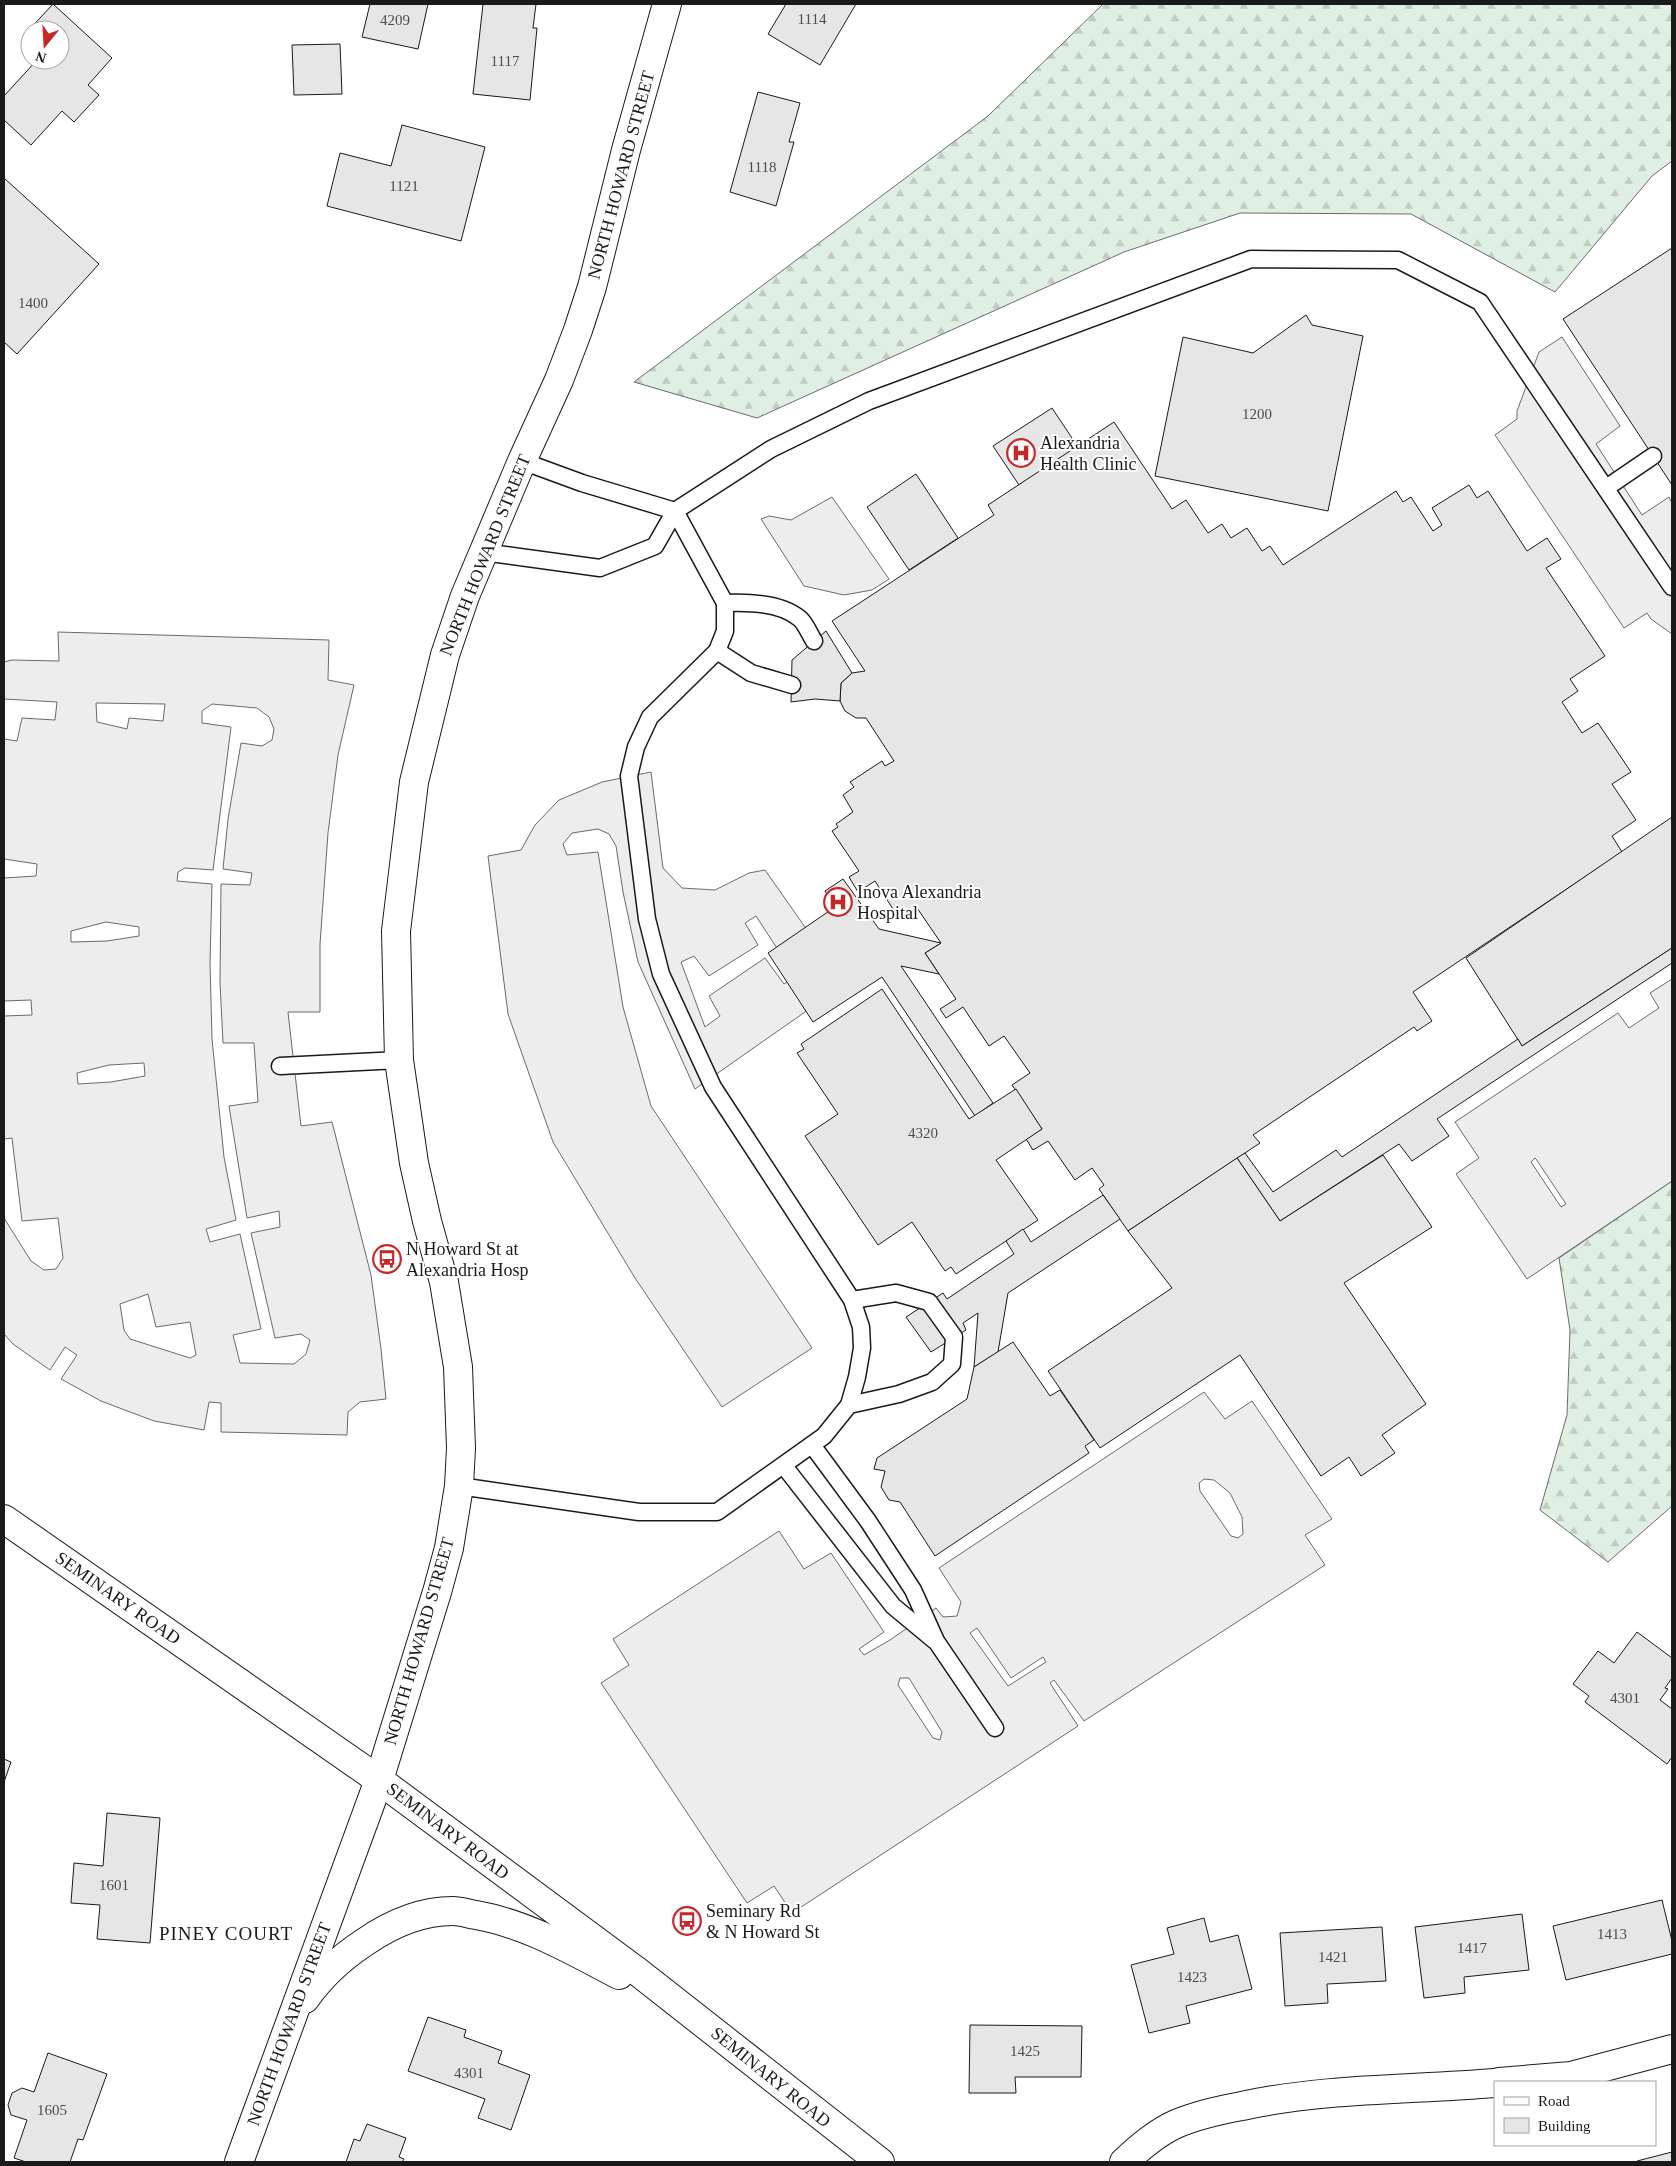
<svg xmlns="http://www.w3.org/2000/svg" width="1676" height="2166" font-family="'Times New Roman',serif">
  <defs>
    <pattern id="forest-firs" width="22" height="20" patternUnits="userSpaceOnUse" patternTransform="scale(1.25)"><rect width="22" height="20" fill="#e0efe3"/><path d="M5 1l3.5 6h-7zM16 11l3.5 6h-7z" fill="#c0ccc2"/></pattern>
  </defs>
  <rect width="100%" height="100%" fill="#fff"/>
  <g fill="url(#forest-firs)" stroke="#6a6a6a">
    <polygon points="1103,4 1672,4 1672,161 1652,176 1555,292 1411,214 1240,213 1124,252 757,418 634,382 988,116"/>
    <polygon points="1672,1181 1672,1506 1608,1562 1540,1510 1567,1415 1570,1330 1559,1258"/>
  </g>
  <g fill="#ededed" stroke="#6a6a6a" fill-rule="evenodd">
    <polygon points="1562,337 1620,426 1596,444 1642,515 1669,497 1672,503 1672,634 1651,619 1647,613 1624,628 1495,435 1517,419 1517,411 1539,352"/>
    <polygon points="832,497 889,579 872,590 844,595 804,586 761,519 769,516 791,520"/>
    <path d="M58,632L329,640L328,680L354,685L338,755L328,833L320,944V1012H288L301,1126L332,1122L371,1275L381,1349L386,1399L360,1402L348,1412L347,1435L221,1432V1403L209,1402L204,1430L154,1421L101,1401L61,1379L77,1355L65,1347L50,1370L13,1344L4,1334V1218L31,1261L44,1270L56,1269L63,1258L58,1218L22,1221L12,1138L4,1139V1016L32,1015L31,1000L4,1001V878L36,876L37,864L4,859V739L17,741L22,718L55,720L57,702L4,699V662L12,660L59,661ZM96,703L165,704L163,721L129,718L127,729L97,722ZM212,704L257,708L269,717L274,729L272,740L262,746L241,743L228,819L223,869L252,873L250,885L221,884L220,983L223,1043H254L258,1102L229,1106L247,1218L279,1211L280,1227L251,1233L275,1338L301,1334L310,1340L306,1354L294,1364L240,1363L233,1335L261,1329L240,1234L210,1242L206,1229L236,1220L224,1157L212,1039L210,963L212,884L177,881L178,872L185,868L213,870L231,727L202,723V711ZM106,922L139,927V936L107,941L71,942V931ZM144,1063L145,1076L111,1082L78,1084L77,1073L109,1065ZM148,1294L156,1327L190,1322L196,1355L190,1358L130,1339L124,1330L120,1304Z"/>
    <path d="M651,772L663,868L682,888L715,890L749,873L765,870L845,984L695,1089L638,962L623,892L616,846L609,834L598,829L572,833L563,844L567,855L598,852L623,1007L651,1106L812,1348L722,1407L635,1278L553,1142L508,1014L488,856L521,850L535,825L559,800L602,782ZM756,916L795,976L784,984L765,958L709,996L720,1016L705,1027L681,962L694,956L709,976L758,945L745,923Z"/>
    <path d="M1672,979V1181L1527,1279L1456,1174L1479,1158L1455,1122L1618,1013L1629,1028L1659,1008L1650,993ZM1535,1158L1536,1159L1566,1204L1561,1207L1531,1162Z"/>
    <path d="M1204,1392L1225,1419L1252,1401L1332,1519L1305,1535L1325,1565L1084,1721L1054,1680L1050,1683L1078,1726L792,1913L774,1886L747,1903L601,1683L629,1665L613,1639L779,1531L804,1569L831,1553L884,1632L859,1649L864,1655L890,1640L936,1608L943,1617L957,1616L961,1602L939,1568ZM1204,1479L1214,1480L1230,1493L1242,1517L1243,1534L1238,1538L1231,1536L1200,1491L1199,1483ZM977,1628L1011,1678L1043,1657L1046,1662L1008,1686L970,1633ZM900,1678H909L942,1732L940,1740L933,1738L898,1685Z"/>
  </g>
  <g fill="#e6e6e6" stroke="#1a1a1a">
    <polygon points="53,4 112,58 88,85 99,95 74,122 62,111 31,145 4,120 4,96 37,60 60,60 60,30 30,30 30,35 27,32"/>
    <polygon points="370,4 428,4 418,49 362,37"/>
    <polygon points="483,4 536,4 533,28 537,28 530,100 473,94"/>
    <polygon points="786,4 856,4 820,65 768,34"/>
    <polygon points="340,44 342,94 294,95 292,45"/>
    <polygon points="758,92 800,103 789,142 794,142 776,206 730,192"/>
    <polygon points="402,125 485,147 461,241 327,206 340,153 391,166"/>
    <polygon points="4,178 99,264 17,354 4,342"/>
    <polygon points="1672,248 1672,485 1563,319"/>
    <polygon points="1306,315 1312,325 1363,336 1328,511 1155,476 1183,337 1253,353"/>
    <polygon points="1052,408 1078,447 1019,485 993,446"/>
    <polygon points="1114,422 1172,509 1186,500 1208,533 1222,524 1231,538 1247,528 1262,551 1270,546 1283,565 1396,491 1403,502 1411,497 1433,531 1442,525 1432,508 1469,485 1477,498 1488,491 1527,551 1547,538 1561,559 1546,568 1605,656 1570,679 1578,691 1562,702 1582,733 1598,723 1631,772 1612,784 1636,820 1612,836 1622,852 1413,992 1432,1021 1417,1031 1414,1027 1253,1135 1260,1143 1128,1231 1099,1189 1104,1185 1092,1168 1075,1180 1048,1141 1033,1150 1026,1139 1042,1129 1012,1085 1030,1073 1004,1036 989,1046 963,1007 946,1018 940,1009 956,999 925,953 941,943 917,908 900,920 875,881 858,892 849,877 859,871 832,831 838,827 836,824 853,812 843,795 854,787 850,782 882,761 885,766 894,761 866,718 856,718 845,711 840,701 841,683 852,673 865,671 832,621 994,515 988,505"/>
    <polygon points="916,474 958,538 909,570 867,507"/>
    <polygon points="826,631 852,673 841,683 840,701 815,699 791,702 792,660"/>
    <polygon points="1672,817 1672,948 1522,1046 1466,958"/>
    <polygon points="843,879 879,929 941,943 925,953 939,974 901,966 993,1103 975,1116 882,977 813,1022 768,953 835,907 825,891"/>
    <polygon points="1672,948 1672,963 1437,1119 1449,1136 1412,1161 1399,1144 1280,1221 1237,1158 1245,1153 1273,1192 1336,1150 1342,1157 1518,1039 1522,1046"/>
    <polygon points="882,989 969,1119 1016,1089 1042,1129 996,1160 1038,1220 956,1274 951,1267 945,1271 912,1222 878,1245 805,1136 838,1114 797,1053 804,1049 801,1044"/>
    <polygon points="1383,1155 1432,1227 1344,1283 1426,1404 1382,1435 1395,1453 1361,1476 1349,1457 1321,1476 1240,1355 1100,1448 1048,1371 1172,1288 1128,1231 1237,1158 1280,1221"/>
    <polygon points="1103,1195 1120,1219 1008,1293 998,1352 974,1367 978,1313 963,1323 966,1330 931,1352 906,1317 943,1293 947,1299 1014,1254 1006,1241 1023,1229 1031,1242"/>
    <polygon points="1013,1342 1050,1396 1060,1390 1094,1440 1085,1446 1089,1453 935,1556 900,1502 889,1500 881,1487 885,1471 874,1469 877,1458 967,1399 974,1367"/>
    <polygon points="1637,1632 1672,1658 1672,1678 1665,1688 1668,1689 1660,1700 1672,1709 1672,1757 1667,1764 1585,1702 1589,1696 1573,1684 1598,1651 1614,1663"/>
    <polygon points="4,1759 11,1762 4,1782"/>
    <polygon points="107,1813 160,1818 150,1943 97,1939 100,1905 71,1903 74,1863 103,1866"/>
    <polygon points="1662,1900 1672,1941 1672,1954 1566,1980 1553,1926"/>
    <polygon points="1522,1914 1529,1970 1464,1977 1465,1993 1424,1998 1415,1927"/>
    <polygon points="1204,1918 1210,1942 1238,1935 1252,1989 1186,2006 1190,2023 1149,2033 1131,1965 1174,1954 1167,1928"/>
    <polygon points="1382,1927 1386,1981 1327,1984 1328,2003 1285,2006 1280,1933"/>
    <polygon points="428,2017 466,2030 464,2037 502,2051 498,2063 530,2075 511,2130 478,2118 485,2099 408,2071"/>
    <polygon points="970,2025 1082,2026 1081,2077 1015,2077 1016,2093 969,2093"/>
    <polygon points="48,2053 107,2074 83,2140 78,2139 70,2162 26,2162 14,2158 27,2120 11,2115 8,2105 12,2093 22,2088 34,2092"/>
    <polygon points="367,2124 406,2138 399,2157 404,2159 402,2162 346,2162 354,2139 360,2141"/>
    <polygon points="1672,2152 1672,2162 1637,2162 1637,2161"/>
  </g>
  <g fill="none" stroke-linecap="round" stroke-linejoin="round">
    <defs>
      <g id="lane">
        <polyline points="522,461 582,483 675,511"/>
        <polyline points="1606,488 1653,456"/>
        <polyline points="483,552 600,568 655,546 675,511 771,449 869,401 1251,259 1398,260 1480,302 1672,587"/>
        <path d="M725,603C747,602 781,603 799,618C805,622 810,635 814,641"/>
        <polyline points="717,651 751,673 792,685"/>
        <polyline points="280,1066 399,1060"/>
        <polyline points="849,1405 899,1394 932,1382 952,1364 954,1337 929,1302 896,1293 852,1300"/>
        <polyline points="812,1445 868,1521 913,1590 936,1641 995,1728"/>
        <polyline points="784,1466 893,1606 934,1640"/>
        <polyline points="459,1486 639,1512 717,1512 824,1436 849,1405 857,1377 862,1348 861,1327 852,1300 713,1087 661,974 647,919 629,776 636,747 650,717 717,651 725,631 725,603 675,511"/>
      </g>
      <g id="street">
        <polyline points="1499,2082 1571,2076 1672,2049"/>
        <path d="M1124,2162C1139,2148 1156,2133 1176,2124C1197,2115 1220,2110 1242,2106C1324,2088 1410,2090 1495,2083"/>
      </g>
      <g id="secondary">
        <polyline points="4,1519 379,1780 638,1972 880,2162"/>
        <path d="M305,1999C321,1976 342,1957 365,1942C391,1924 421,1911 453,1911C461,1911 469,1914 476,1915C527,1924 573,1951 619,1975"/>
        <polyline points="239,2162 379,1780 437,1592 449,1548 459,1486 461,1448 458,1367 444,1282 427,1221 414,1163 399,1060 396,931 414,782 445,655 465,596 522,461 559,380 578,330 592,287 626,150 667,4"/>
      </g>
    </defs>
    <use href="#lane" stroke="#1a1a1a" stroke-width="19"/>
    <use href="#street" stroke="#1a1a1a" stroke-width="30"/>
    <use href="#secondary" stroke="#1a1a1a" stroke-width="30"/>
    <use href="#lane" stroke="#fff" stroke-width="16"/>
    <use href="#street" stroke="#fff" stroke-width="28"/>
    <use href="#secondary" stroke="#fff" stroke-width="28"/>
  </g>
  <defs>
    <symbol id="hospital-ring" viewBox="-11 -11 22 22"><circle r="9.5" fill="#fff" stroke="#c62828" stroke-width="1.5"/><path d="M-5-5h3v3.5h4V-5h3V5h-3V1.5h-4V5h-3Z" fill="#c62828"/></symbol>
    <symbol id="bus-ring" viewBox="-11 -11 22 22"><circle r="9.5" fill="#fff" stroke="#c62828" stroke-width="1.5"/><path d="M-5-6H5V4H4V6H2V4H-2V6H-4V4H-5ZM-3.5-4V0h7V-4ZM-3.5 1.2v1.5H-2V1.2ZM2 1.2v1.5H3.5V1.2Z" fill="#c62828"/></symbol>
  </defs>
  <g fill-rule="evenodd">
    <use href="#hospital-ring" x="1005" y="437" width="32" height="32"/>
    <use href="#hospital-ring" x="822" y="886" width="32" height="32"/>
    <use href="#bus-ring" x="371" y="1243" width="32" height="32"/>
    <use href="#bus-ring" x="671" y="1905" width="32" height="32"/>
  </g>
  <g text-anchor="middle" stroke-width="4" stroke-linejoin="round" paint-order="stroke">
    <g font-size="15" fill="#4d4d4d">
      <text x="812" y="24">1114</text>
      <text x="395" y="25">4209</text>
      <text x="505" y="66">1117</text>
      <text x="762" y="172">1118</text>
      <text x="404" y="191">1121</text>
      <text x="33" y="308">1400</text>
      <text x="1257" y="419">1200</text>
      <text x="923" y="1138">4320</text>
      <text x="1625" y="1703">4301</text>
      <text x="114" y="1890">1601</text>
      <text x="1612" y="1939">1413</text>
      <text x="1472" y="1953">1417</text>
      <text x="1333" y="1962">1421</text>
      <text x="1192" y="1982">1423</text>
      <text x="1025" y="2056">1425</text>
      <text x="469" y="2078">4301</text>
      <text x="52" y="2115">1605</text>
    </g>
    <g font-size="18" fill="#1a1a1a" stroke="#fff">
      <text transform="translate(621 175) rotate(-75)" y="6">NORTH HOWARD STREET</text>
      <text transform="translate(485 555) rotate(-68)" y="6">NORTH HOWARD STREET</text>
      <text transform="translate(118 1598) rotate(35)" y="6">SEMINARY ROAD</text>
      <text transform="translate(419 1641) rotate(-74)" y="6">NORTH HOWARD STREET</text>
      <text transform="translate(448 1831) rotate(37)" y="6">SEMINARY ROAD</text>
      <text transform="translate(289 2024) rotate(-70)" y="6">NORTH HOWARD STREET</text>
      <text transform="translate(771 2077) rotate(39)" y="6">SEMINARY ROAD</text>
    </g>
    <g font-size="18" fill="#1a1a1a" stroke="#fff" text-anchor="start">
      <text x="1040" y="449">Alexandria<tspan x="1040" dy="21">Health Clinic</tspan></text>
      <text x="857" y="898">Inova Alexandria<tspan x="857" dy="21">Hospital</tspan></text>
      <text x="406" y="1255">N Howard St at<tspan x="406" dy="21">Alexandria Hosp</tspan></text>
      <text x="706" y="1917">Seminary Rd<tspan x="706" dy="21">&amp; N Howard St</tspan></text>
    </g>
    <g font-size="19" letter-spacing="1" fill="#1a1a1a" stroke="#fff">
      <text x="226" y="1940">PINEY COURT</text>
    </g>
  </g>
  <rect width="1676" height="2166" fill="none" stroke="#1a1a1a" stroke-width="10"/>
  <rect x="1494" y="2081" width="162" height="65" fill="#ffffff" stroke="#a3a3a3"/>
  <rect x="1504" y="2097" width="25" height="8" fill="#ffffff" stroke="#a3a3a3"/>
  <text x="1538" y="2106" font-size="15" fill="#1a1a1a">Road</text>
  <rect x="1504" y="2118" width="25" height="15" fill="#e6e6e6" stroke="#a3a3a3"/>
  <text x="1538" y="2131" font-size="15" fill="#1a1a1a">Building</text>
  <g transform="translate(45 45) rotate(198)"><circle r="24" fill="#ffffff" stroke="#a3a3a3"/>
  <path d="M0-4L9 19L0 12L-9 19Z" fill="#c62828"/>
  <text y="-8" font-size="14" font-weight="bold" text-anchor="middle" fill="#1a1a1a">N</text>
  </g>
</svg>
